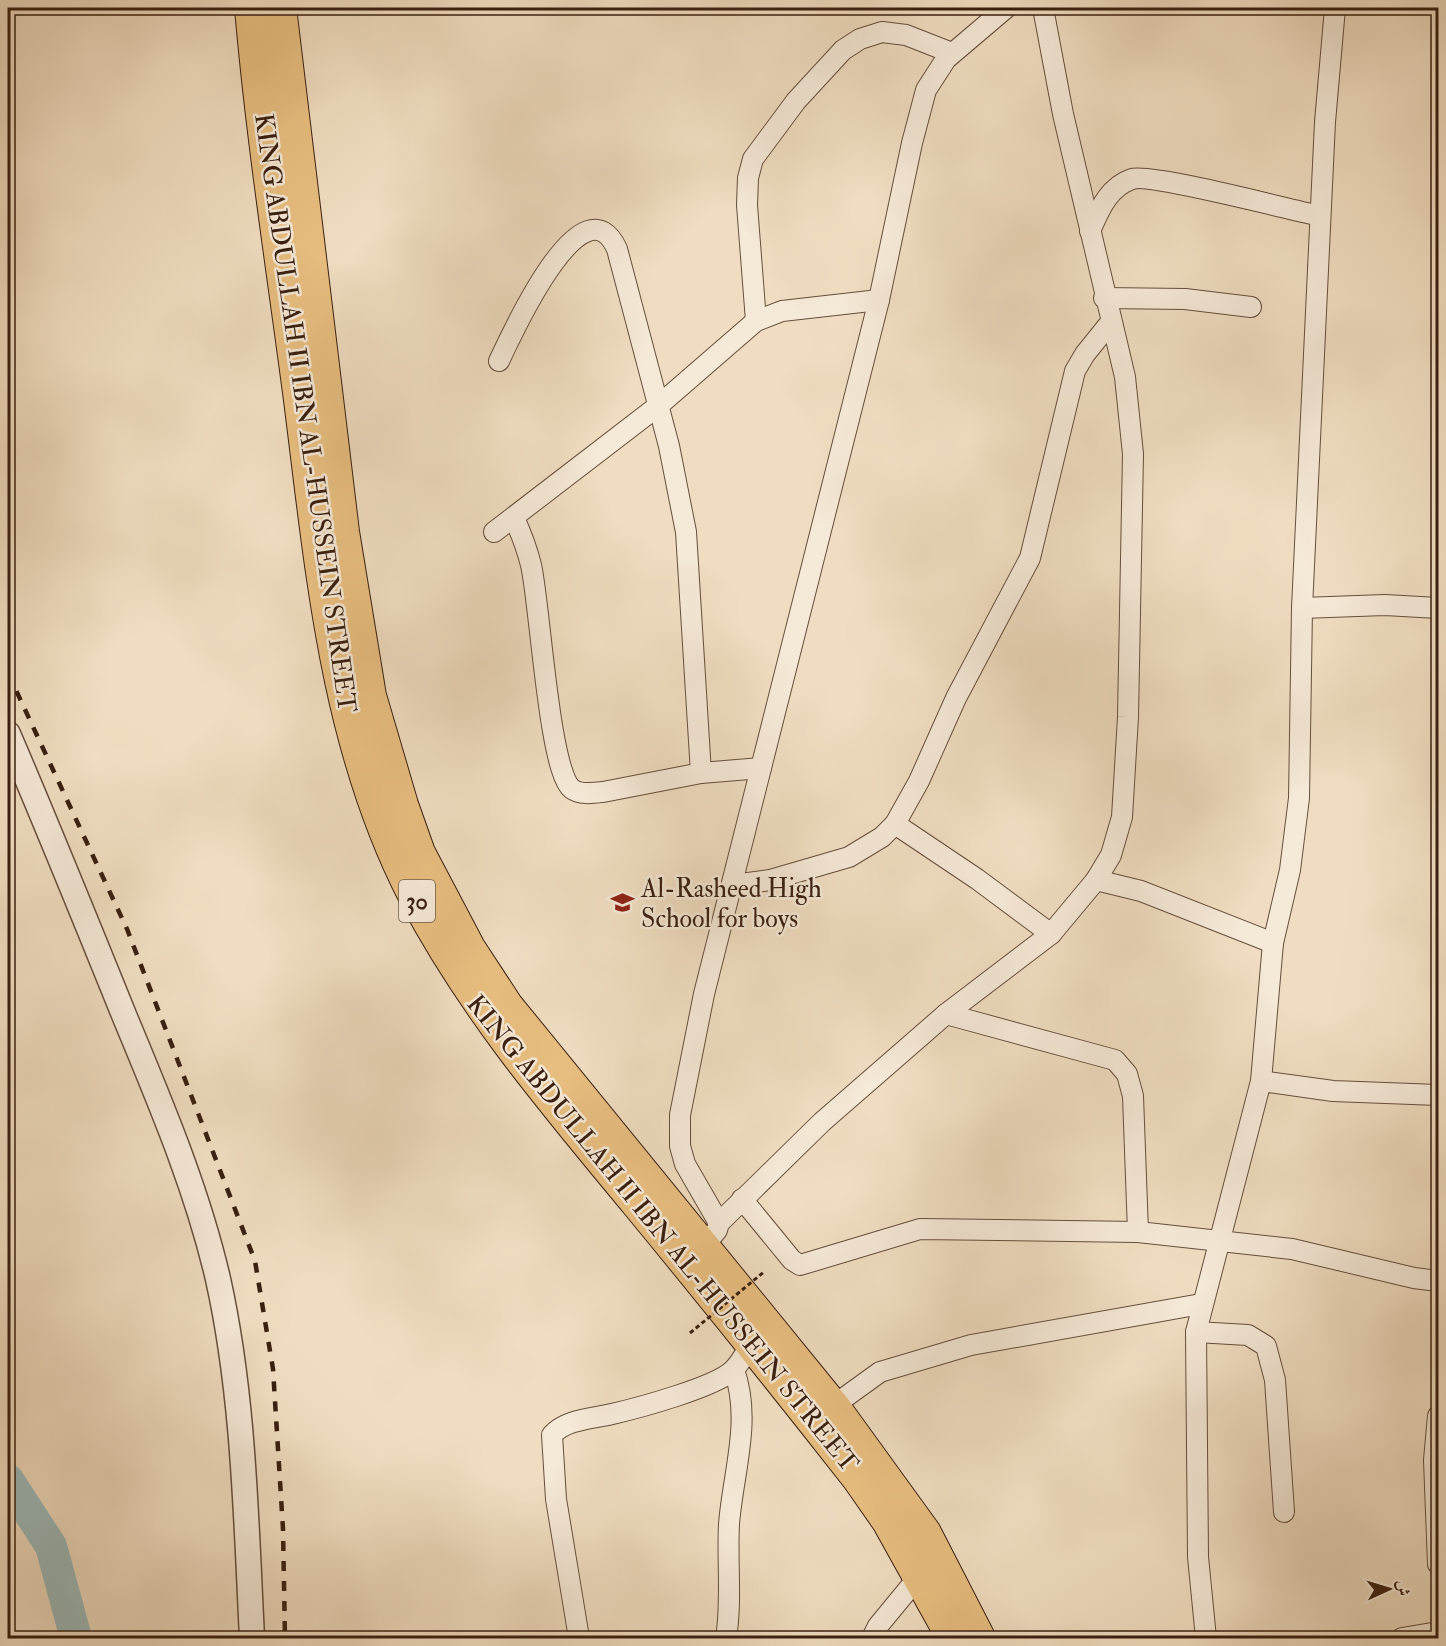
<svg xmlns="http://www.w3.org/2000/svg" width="1446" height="1646" font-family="'IM FELL Double Pica',Amiri,serif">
  <rect width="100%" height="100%" fill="#f0ddc1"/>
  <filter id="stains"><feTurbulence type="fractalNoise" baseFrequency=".00333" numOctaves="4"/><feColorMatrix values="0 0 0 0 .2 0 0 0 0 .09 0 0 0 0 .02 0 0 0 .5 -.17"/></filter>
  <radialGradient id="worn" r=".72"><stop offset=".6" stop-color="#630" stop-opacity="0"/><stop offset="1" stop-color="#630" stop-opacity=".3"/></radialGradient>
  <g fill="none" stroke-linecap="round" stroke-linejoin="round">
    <polyline stroke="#9cbaba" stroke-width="32" points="8,1480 51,1546 76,1638"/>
    <defs>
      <g id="minor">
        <path d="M1090,231C1099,211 1108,187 1132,179C1150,173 1291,210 1320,216"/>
        <polyline points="1104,298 1185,299 1251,307"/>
        <polyline points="756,321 747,205 748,178 753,159 796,101 843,50 860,39 882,32 906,35 952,53"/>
        <path d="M499,361C511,336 583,175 617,249L669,446L686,532L701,773"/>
        <path d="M514,518C521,533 527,549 531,565C540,604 549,772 572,789C580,795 594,793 603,792L701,773L761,768"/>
        <polyline points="494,532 658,406 756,321 782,311 879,300"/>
        <polyline points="1302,608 1385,605 1438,608"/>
        <polyline points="895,824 977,879 1051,934"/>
        <polyline points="1096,880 1141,891 1273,943"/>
        <polyline points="733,885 770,880 849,857 882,837 895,824 919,781 956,698 1030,558 1075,371 1085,354 1110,323"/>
        <polyline points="946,1014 1115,1060 1127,1074 1133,1096 1138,1232"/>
        <polyline points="1261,1081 1333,1091 1438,1095"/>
        <polyline points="742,1199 792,1260 800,1265 920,1229 1138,1232 1292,1249 1414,1278 1438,1281"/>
        <polyline points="719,1223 685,1164 680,1146 680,1115 704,994 879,300 912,143 926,90 946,59 1006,8"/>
        <polyline points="704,1246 717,1230 719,1223 822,1122 946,1014 1051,934 1096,880 1111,855 1122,817 1128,717 1133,454 1125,377 1063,114 1043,8"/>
        <polyline points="1196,1332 1248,1335 1266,1346 1275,1380 1284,1512"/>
        <polyline points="833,1406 880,1372 971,1345 1201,1304"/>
        <polyline points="1438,1416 1434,1460 1438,1564"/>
        <path d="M579,1638L556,1499L552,1435C566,1419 592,1419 612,1414C638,1408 716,1387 733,1370C741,1363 745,1352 752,1344"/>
        <path d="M726,1638C732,1601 727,1562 729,1524C733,1473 752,1420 734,1370"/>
        <polyline points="872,1638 878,1626 920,1575"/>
        <polyline points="1206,1638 1198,1557 1196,1332 1261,1081 1273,943 1290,870 1299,798 1302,608 1325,122 1335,8"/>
        <polyline points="1402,1638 1438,1632"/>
      </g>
      <path id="tertiary" d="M8,734C48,827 86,921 124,1015C160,1102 197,1188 218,1279C244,1396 246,1519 252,1638"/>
      <g id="primary">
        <path d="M251,8C262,136 282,264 299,392C321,562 334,740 414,895C473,1008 555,1104 636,1202C711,1293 785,1385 858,1478L888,1521L953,1638"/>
        <polyline points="280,8 343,532 370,696 402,805 419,853 469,948 507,1006 833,1406 925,1533 979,1638"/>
      </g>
    </defs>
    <use href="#minor" stroke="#664e3c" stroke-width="22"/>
    <use href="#tertiary" stroke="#664e3c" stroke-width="27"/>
    <use href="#primary" stroke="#381f10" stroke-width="34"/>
    <use href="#minor" stroke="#f5e9d7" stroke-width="20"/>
    <use href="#tertiary" stroke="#f5e9d7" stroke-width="24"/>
    <use href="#primary" stroke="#e8be80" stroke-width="32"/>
    <polyline stroke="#381f10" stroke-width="4.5" stroke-dasharray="10 10" stroke-linecap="butt" points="8,673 127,929 255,1261 273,1369 283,1529 285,1638"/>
    <polyline stroke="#381f10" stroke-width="3" stroke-dasharray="4.5 3" stroke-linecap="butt" points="690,1333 765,1271"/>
  </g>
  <defs>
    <symbol id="school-bare" viewBox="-9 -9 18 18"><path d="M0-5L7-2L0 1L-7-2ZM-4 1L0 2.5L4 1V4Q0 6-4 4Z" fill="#8f2418" stroke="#f5e9d7" stroke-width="2.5" paint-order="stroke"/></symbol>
  </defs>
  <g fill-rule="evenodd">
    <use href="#school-bare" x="606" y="886" width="33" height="33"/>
  </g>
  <g text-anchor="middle" stroke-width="5" stroke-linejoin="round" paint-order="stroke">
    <rect fill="#f5e9d7" stroke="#715c4c" stroke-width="1.5" x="399" y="880" width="36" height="42" rx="4.5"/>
    <g font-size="24" font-weight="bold" fill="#381f10">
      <text x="417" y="909">30</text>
    </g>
    <g font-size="26" fill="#381f10" stroke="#f5e9d7">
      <text transform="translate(306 413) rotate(82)" y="9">KING ABDULLAH II IBN AL-HUSSEIN STREET</text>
      <text transform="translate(663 1233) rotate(51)" y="9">KING ABDULLAH II IBN AL-HUSSEIN STREET</text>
    </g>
    <g font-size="26" fill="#381f10" stroke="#f5e9d7" text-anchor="start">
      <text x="641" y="897">Al-Rasheed High<tspan x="641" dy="30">School for boys</tspan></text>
    </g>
  </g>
  <rect width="1446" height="1646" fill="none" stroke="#f0ddc1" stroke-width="30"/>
  <rect x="9" y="9" width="1428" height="1628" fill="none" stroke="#381f10" stroke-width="3"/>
  <rect x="15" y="15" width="1416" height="1616" fill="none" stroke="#381f10" stroke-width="1.5"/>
  <g transform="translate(1389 1589) rotate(86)" stroke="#f5e9d7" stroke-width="4.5" paint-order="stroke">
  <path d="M0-4.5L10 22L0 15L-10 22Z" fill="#381f10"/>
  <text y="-9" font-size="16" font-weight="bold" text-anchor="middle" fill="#381f10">ش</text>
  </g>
  <rect width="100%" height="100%" filter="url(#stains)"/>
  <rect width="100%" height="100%" fill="url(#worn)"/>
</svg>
